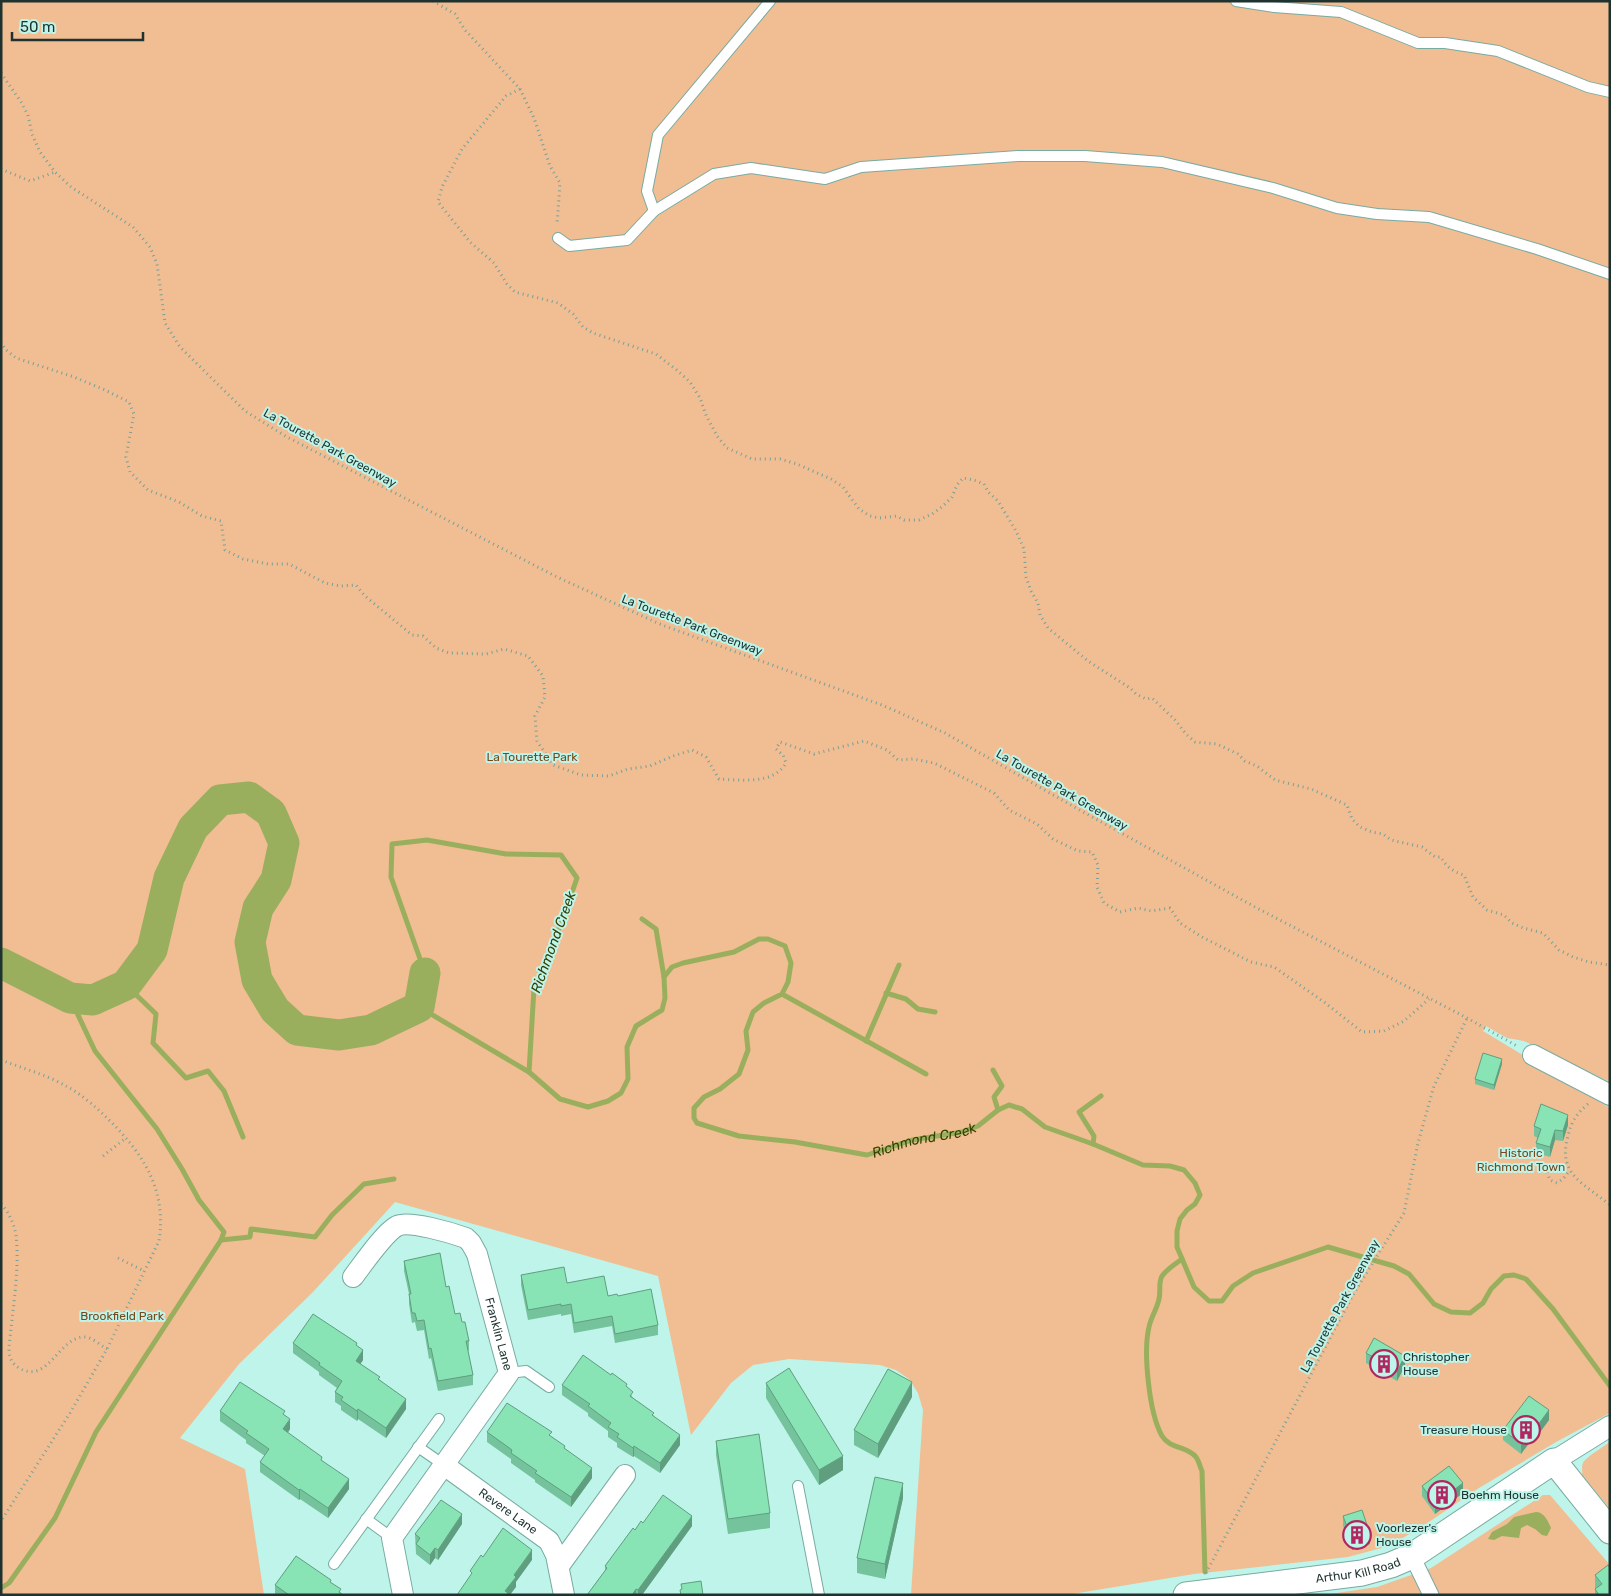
<svg xmlns="http://www.w3.org/2000/svg" width="1611" height="1596" font-family="Rubik,sans-serif">
  <rect width="100%" height="100%" fill="#bef4e9"/>
  <g fill="#f1bd93">
    <polygon points="1,1 1610,1 1610,1082 1524,1041 1507,1038 1486,1026 1483,1031 1610,1108 1610,1413 1556,1442 1479,1488 1423,1526 1389,1546 1348,1557 1194,1574 1066,1595 911,1595 923,1410 918,1393 909,1379 896,1370 880,1365 789,1359 753,1365 731,1383 691,1435 658,1276 395,1202 313,1292 239,1364 180,1438 245,1469 264,1595 1,1595"/>
    <path d="M1610,1442V1509L1582,1475C1583,1471 1581,1467 1583,1463C1586,1457 1603,1447 1610,1442Z"/>
    <polygon points="1543,1495 1550,1495 1610,1565 1610,1595 1323,1595 1377,1587 1431,1568"/>
  </g>
  <path fill="#9aaf5d" d="M1536,1512C1544,1512 1548,1521 1551,1528L1547,1536L1542,1535L1535,1529L1527,1525L1521,1528L1519,1538L1502,1536L1494,1540L1488,1539L1492,1532L1507,1524L1514,1517Z"/>
  <g fill="none" stroke-linecap="round" stroke-linejoin="round">
    <g stroke="#9aaf5d" stroke-width="5">
      <polyline points="642,919 656,929 664,977"/>
      <path id="s1" d="M425,973L391,877L392,844L427,840L506,854L561,855L577,878L562,921L534,988L529,1072L560,1099L588,1107L608,1101L621,1093L628,1079L627,1047L636,1026L662,1010L665,998L664,977L672,967L683,963L734,952L759,939H768L785,946L791,963L788,982L782,994L764,1003L753,1012L746,1031L748,1050L739,1074L720,1089L704,1097L694,1108V1118L697,1123L739,1136L795,1142L867,1155L912,1140L962,1132L978,1126L998,1110L1009,1105L1022,1109L1045,1127L1093,1144L1143,1165L1170,1166L1184,1170L1195,1183L1200,1195L1195,1204L1187,1210L1180,1219L1177,1231V1247L1194,1287L1209,1301H1222L1233,1286L1253,1273L1328,1247L1394,1266L1409,1274L1434,1304L1451,1312L1470,1313L1483,1303L1491,1289L1504,1276L1514,1275L1526,1279L1553,1309L1610,1386"/>
      <polyline points="126,985 156,1014 153,1043 186,1078 208,1071 224,1091 243,1137"/>
      <polyline points="886,993 906,999 918,1009 935,1012"/>
      <polyline points="782,994 926,1074"/>
      <polyline points="419,1007 529,1072"/>
      <polyline points="866,1041 899,965"/>
      <polyline points="993,1070 1002,1086 994,1097 998,1110"/>
      <polyline points="1093,1144 1094,1136 1079,1112 1101,1096"/>
      <polyline points="221,1240 250,1237 251,1229 315,1237 332,1215 364,1184 394,1179"/>
      <path d="M1182,1259C1175,1264 1167,1269 1162,1276C1158,1283 1161,1292 1159,1299C1157,1309 1151,1317 1149,1327C1143,1352 1149,1413 1162,1436C1170,1449 1187,1446 1196,1457C1199,1461 1200,1467 1202,1471L1205,1572"/>
      <polyline points="1,1588 9,1583 55,1518 96,1432 221,1240 224,1232 199,1200 182,1169 157,1129 95,1051 70,998"/>
    </g>
    <polyline stroke="#9aaf5d" stroke-width="31" points="1,963 70,998 93,1000 126,985 152,950 169,878 193,828 220,800 249,797 271,813 284,843 276,880 258,908 250,942 257,980 275,1010 297,1030 339,1035 371,1030 419,1007 425,973"/>
    <defs>
      <g id="service">
        <polyline points="770,1 658,135 647,191 654,211 714,174 751,168 825,179 861,167 1018,156 1085,156 1162,162 1273,188 1337,208 1377,214 1429,217 1537,249 1610,274"/>
        <polyline points="1236,1 1274,7 1341,12 1418,43 1445,43 1498,51 1588,87 1610,92"/>
        <polyline points="558,238 569,246 627,240 654,211"/>
        <polyline points="509,1373 526,1371 549,1387"/>
        <polyline points="418,1447 444,1465"/>
        <polyline points="798,1486 819,1595"/>
        <polyline points="366,1519 392,1538"/>
        <polyline points="334,1564 439,1419"/>
      </g>
      <polyline id="pedestrian" points="1412,1556 1431,1595"/>
      <g id="minor">
        <polyline points="1533,1055 1610,1095"/>
        <path id="s2" d="M353,1277C363,1264 384,1233 397,1226C409,1220 452,1233 466,1238L471,1243L477,1254L509,1373L392,1538L403,1595"/>
        <polyline points="1554,1461 1610,1426"/>
        <path id="s3" d="M444,1465L549,1541L556,1555L564,1595"/>
        <polyline points="559,1566 625,1475"/>
      </g>
      <g id="tertiary">
        <path id="s4" d="M1186,1595L1362,1573L1391,1565L1412,1556L1554,1461L1610,1531"/>
      </g>
    </defs>
    <use href="#service" stroke="#78aba1" stroke-width="12"/>
    <use href="#pedestrian" stroke="#78aba1" stroke-width="17"/>
    <use href="#minor" stroke="#78aba1" stroke-width="22"/>
    <use href="#tertiary" stroke="#78aba1" stroke-width="27"/>
    <g stroke="#78a098" stroke-width="3" stroke-dasharray="1 4" stroke-linecap="butt">
      <polyline points="433,1 455,14 465,30 520,89 534,118 550,166 560,183 557,225"/>
      <polyline points="1,73 21,102 28,115 32,134 40,152 55,172 71,187 133,227 150,247 157,264 165,323 180,347 245,411 287,437 557,577 662,625 882,705 945,733 1076,808 1255,907 1467,1018 1517,1046"/>
      <path d="M520,89L506,96L462,149L442,187L438,202L470,242L494,263L507,284L515,292L558,303L573,314L583,327L593,333L656,354L678,371L690,382L700,398L706,415L717,436L727,448L752,459H780L797,464L831,479L843,487L859,509L870,516L879,518L897,516L904,520H919L932,514L943,506L952,497L957,485L963,478L974,480L984,484L988,492L998,501L1016,531L1024,549L1026,577L1031,591L1038,603L1040,615L1048,628L1088,661L1130,688L1136,694L1146,699L1152,698L1175,720L1186,734L1195,742L1217,744L1238,754L1245,761L1257,766L1275,780L1311,789L1347,805L1352,819L1360,827L1372,832L1383,834L1391,840L1422,847L1435,857H1441C1446,867 1454,872 1464,875L1473,897L1487,910L1504,915L1512,923L1523,928L1543,933L1559,950L1573,957L1589,962L1610,965"/>
      <polyline points="1,169 30,181 55,172"/>
      <path d="M1,342L5,349L16,358L74,377L105,390L129,402L134,414L126,457L130,472L148,490L179,502L202,516L221,521L225,550L243,559L268,564H289L325,583L341,586L356,585L365,596L412,635L423,636L436,648L449,653L486,654L504,649L528,656L543,676L545,697L535,716L537,741L553,765L581,775L609,776L628,769L650,766L673,756L692,750L706,757L719,779C739,780 774,785 786,763L783,755L776,749L780,742L814,754L864,741L887,750L898,760L913,759L934,763L994,793L1009,810L1037,824L1053,839L1078,851L1092,852L1098,865L1097,887L1104,903L1120,912L1138,908L1151,911L1170,908L1180,923L1202,937L1251,962L1274,967L1324,1002L1362,1032L1384,1031L1404,1021L1429,999"/>
      <path d="M1,1060C22,1068 47,1075 66,1086C81,1094 96,1107 108,1119C143,1153 167,1190 159,1241L107,1349L70,1413L1,1521"/>
      <path d="M1588,1104C1577,1113 1571,1122 1568,1136C1557,1175 1584,1183 1610,1205"/>
      <polyline points="103,1156 126,1138"/>
      <circle cx="1545" cy="1169" r="2.5"/>
      <polyline points="1547,1172 1550,1180 1557,1183 1563,1179 1570,1170"/>
      <path d="M1,1204C9,1212 14,1224 16,1235C20,1269 12,1314 9,1348C9,1357 11,1363 19,1368C48,1385 59,1337 84,1337C92,1337 100,1345 107,1349"/>
      <polyline points="118,1258 144,1271"/>
      <polyline points="1206,1573 1354,1293 1404,1213 1418,1143 1434,1086 1467,1018"/>
    </g>
    <use href="#service" stroke="#fff" stroke-width="10"/>
    <use href="#pedestrian" stroke="#fff" stroke-width="15"/>
    <use href="#minor" stroke="#fff" stroke-width="20"/>
    <use href="#tertiary" stroke="#fff" stroke-width="25"/>
  </g>
  <g fill="#75c39c">
    <polygon points="1502,1064 1494,1090 1475,1084 1475,1079"/>
    <polygon points="1568,1125 1563,1141 1555,1140 1550,1157 1536,1153 1536,1143 1538,1138 1534,1136 1534,1126"/>
    <polygon points="404,1261 446,1287 455,1314 462,1322 469,1341 469,1350 468,1351 473,1375 473,1385 438,1391 431,1358 429,1359 424,1330 417,1331 415,1322 412,1323 409,1304 409,1294 404,1271"/>
    <polygon points="521,1275 567,1283 608,1296 618,1296 658,1325 658,1335 615,1343 612,1326 574,1333 571,1314 561,1316 561,1314 528,1320 521,1285"/>
    <polygon points="293,1343 357,1346 363,1360 360,1364 380,1380 406,1409 386,1438 358,1419 357,1421 341,1410 341,1406 335,1402 335,1392 337,1388 319,1375 319,1372 293,1353"/>
    <polygon points="1366,1353 1405,1366 1397,1381 1366,1363"/>
    <polygon points="766,1383 843,1470 819,1485 766,1398"/>
    <polygon points="562,1385 627,1388 633,1398 654,1416 680,1445 660,1473 634,1456 633,1457 617,1447 617,1443 608,1437 608,1431 588,1416 588,1413 562,1395"/>
    <polygon points="912,1397 878,1458 854,1445 854,1430"/>
    <polygon points="220,1411 285,1415 290,1429 288,1433 322,1461 349,1489 328,1518 300,1499 299,1500 260,1472 260,1462 265,1456 246,1443 246,1440 220,1421"/>
    <polygon points="1549,1420 1532,1443 1530,1442 1521,1454 1503,1440 1503,1430"/>
    <polygon points="487,1432 552,1437 565,1449 592,1478 571,1507 535,1482 535,1480 511,1463 511,1459 508,1457 487,1442"/>
    <polygon points="716,1441 770,1513 770,1528 728,1534 716,1455"/>
    <polygon points="1422,1486 1463,1493 1435,1514 1422,1496"/>
    <polygon points="903,1498 885,1579 857,1573 857,1558"/>
    <polygon points="1343,1516 1370,1544 1352,1550 1343,1526"/>
    <polygon points="643,1523 692,1526 642,1595 587,1595 605,1571 605,1566 635,1530"/>
    <polygon points="462,1524 438,1560 435,1558 430,1565 416,1554 415,1534"/>
    <polygon points="1595,1575 1610,1595 1595,1595"/>
    <polygon points="331,1583 343,1595 275,1595 275,1585"/>
  </g>
  <g fill="#5f9f7f">
    <polygon points="1502,1059 1502,1064 1494,1090 1494,1085"/>
    <polygon points="1568,1115 1568,1125 1563,1141 1563,1131"/>
    <polygon points="1555,1130 1555,1140 1550,1157 1550,1147"/>
    <polygon points="363,1350 363,1360 356,1371 356,1361"/>
    <polygon points="1405,1356 1405,1366 1397,1381 1397,1371"/>
    <polygon points="912,1382 912,1397 878,1458 878,1444"/>
    <polygon points="406,1399 406,1409 386,1438 386,1428"/>
    <polygon points="358,1409 358,1419 357,1421 357,1411"/>
    <polygon points="1549,1410 1549,1420 1532,1443 1532,1433"/>
    <polygon points="290,1419 290,1429 283,1439 283,1429"/>
    <polygon points="1530,1432 1530,1442 1521,1454 1521,1444"/>
    <polygon points="680,1435 680,1445 660,1473 660,1463"/>
    <polygon points="634,1446 634,1456 633,1457 633,1448"/>
    <polygon points="843,1456 843,1470 819,1485 819,1470"/>
    <polygon points="592,1468 592,1478 571,1507 571,1497"/>
    <polygon points="349,1479 349,1489 328,1518 328,1508"/>
    <polygon points="903,1483 903,1498 885,1579 885,1564"/>
    <polygon points="1463,1483 1463,1493 1435,1514 1435,1504"/>
    <polygon points="300,1489 300,1499 299,1500 299,1490"/>
    <polygon points="462,1514 462,1524 438,1560 438,1550"/>
    <polygon points="692,1516 692,1526 642,1595 638,1595 638,1590"/>
    <polygon points="1370,1534 1370,1544 1352,1550 1352,1540"/>
    <polygon points="435,1548 435,1558 430,1565 430,1555"/>
    <polygon points="532,1550 532,1560 516,1582 516,1587 510,1595 505,1595 505,1591 514,1575"/>
    <polygon points="636,1589 636,1595 632,1595"/>
  </g>
  <g fill="#88e3b5" stroke="#5f9f7f">
    <polygon points="1483,1053 1502,1059 1494,1085 1475,1079"/>
    <polygon points="1541,1104 1568,1115 1563,1131 1555,1130 1550,1147 1536,1143 1541,1129 1534,1126"/>
    <polygon points="440,1253 446,1287 449,1286 455,1314 460,1313 462,1322 465,1322 469,1341 466,1341 473,1375 438,1381 431,1348 429,1349 424,1320 417,1321 415,1313 412,1313 409,1294 411,1294 404,1261"/>
    <polygon points="564,1267 567,1283 604,1276 608,1296 617,1294 618,1296 651,1289 658,1325 615,1334 612,1316 574,1323 571,1304 561,1306 561,1304 528,1310 521,1275"/>
    <polygon points="313,1314 357,1343 356,1345 363,1350 356,1361 380,1377 378,1379 406,1399 386,1428 358,1409 357,1411 341,1400 343,1397 335,1392 342,1381 319,1365 320,1363 293,1343"/>
    <polygon points="1374,1338 1405,1356 1397,1371 1366,1353"/>
    <polygon points="583,1355 611,1375 612,1373 627,1384 626,1386 633,1392 630,1396 654,1413 652,1415 680,1435 660,1463 634,1446 633,1448 617,1437 619,1434 608,1427 611,1423 588,1406 590,1404 562,1385"/>
    <polygon points="789,1368 843,1456 819,1470 766,1383"/>
    <polygon points="888,1369 912,1382 878,1444 854,1430"/>
    <polygon points="240,1382 285,1411 283,1414 290,1419 283,1429 322,1457 321,1460 349,1479 328,1508 300,1489 299,1490 260,1462 269,1449 246,1433 248,1431 220,1411"/>
    <polygon points="1529,1396 1549,1410 1532,1433 1530,1432 1521,1444 1503,1430"/>
    <polygon points="507,1403 552,1432 549,1435 565,1446 564,1448 592,1468 571,1497 535,1473 537,1471 511,1453 512,1450 508,1447 487,1432"/>
    <polygon points="759,1434 770,1513 728,1519 716,1441"/>
    <polygon points="1449,1466 1463,1483 1435,1504 1422,1486"/>
    <polygon points="875,1477 903,1483 885,1564 857,1558"/>
    <polygon points="663,1495 692,1516 638,1590 636,1589 632,1595 587,1595 607,1568 605,1566 633,1528 635,1530 641,1521 643,1523"/>
    <polygon points="441,1500 462,1514 438,1550 435,1548 430,1555 416,1544 420,1538 415,1534"/>
    <polygon points="1362,1510 1370,1534 1352,1540 1343,1516"/>
    <polygon points="503,1528 532,1550 514,1575 516,1577 505,1591 508,1593 506,1595 457,1595 472,1573 470,1571 481,1555 483,1557"/>
    <polygon points="296,1556 331,1580 330,1582 341,1589 339,1592 343,1595 289,1595 275,1585"/>
    <polygon points="1608,1565 1610,1568 1610,1595 1599,1595 1595,1589 1602,1584 1595,1575"/>
    <polygon points="701,1581 703,1595 681,1595 680,1590 682,1589 681,1584"/>
  </g>
  <defs>
    <symbol id="building-ring" viewBox="-11 -11 22 22"><circle r="9.5" fill="#bef4e9" stroke="#b12560" stroke-width="1.5"/><path d="M-4-6H4V6H1V3H-1V6H-4ZM-2.5-4.3h1.7v1.8h-1.7ZM.8-4.3h1.7v1.8H.8ZM-2.5-1h1.7V.8h-1.7ZM.8-1h1.7V.8H.8Z" fill="#b12560"/></symbol>
  </defs>
  <g fill-rule="evenodd">
    <use href="#building-ring" x="1368" y="1348" width="32" height="32"/>
    <use href="#building-ring" x="1510" y="1414" width="32" height="32"/>
    <use href="#building-ring" x="1426" y="1479" width="32" height="32"/>
    <use href="#building-ring" x="1341" y="1519" width="32" height="32"/>
  </g>
  <g text-anchor="middle" stroke-width="4" stroke-linejoin="round" paint-order="stroke">
    <g font-size="12" fill="#1e332f" stroke="#bef4e9">
      <text transform="translate(330 448) rotate(29)" y="4">La Tourette Park Greenway</text>
      <text transform="translate(692 625) rotate(21)" y="4">La Tourette Park Greenway</text>
      <text transform="translate(1062 790) rotate(30)" y="4">La Tourette Park Greenway</text>
      <text transform="translate(1340 1306) rotate(-61)" y="4">La Tourette Park Greenway</text>
      <text dy="4" stroke="none"><textPath href="#s2" startOffset="241">Franklin Lane</textPath></text>
      <text dy="4" stroke="none"><textPath href="#s3" startOffset="79">Revere Lane</textPath></text>
      <text dy="4" stroke="none"><textPath href="#s4" startOffset="174">Arthur Kill Road</textPath></text>
    </g>
    <g font-size="12" fill="#76481d" stroke="#bef4e9">
      <text x="532" y="761">La Tourette Park</text>
      <text x="1521" y="1157">Historic<tspan x="1521" dy="14">Richmond Town</tspan></text>
      <text x="122" y="1320">Brookfield Park</text>
    </g>
    <g font-size="12" fill="#1e332f" stroke="#bef4e9" text-anchor="start">
      <text x="1403" y="1361">Christopher<tspan x="1403" dy="14">House</tspan></text>
      <text x="1507" y="1434" text-anchor="end">Treasure House</text>
      <text x="1461" y="1499">Boehm House</text>
      <text x="1376" y="1532">Voorlezer's<tspan x="1376" dy="14">House</tspan></text>
    </g>
    <g font-size="14" font-style="italic" fill="#333f00" stroke="#bef4e9">
      <text transform="translate(553 942) rotate(-70)" y="5">Richmond Creek</text>
      <text dy="5" stroke="none"><textPath href="#s1" startOffset="1364">Richmond Creek</textPath></text>
    </g>
  </g>
  <rect width="1611" height="1596" fill="none" stroke="#1e332f" stroke-width="5"/>
  <path d="M12 32v8h131v-8" fill="none" stroke="#1e332f" stroke-width="2.5"/>
  <text x="20" y="32" font-size="15" fill="#1e332f" stroke="#bef4e9" stroke-width="4" paint-order="stroke">50 m</text>
</svg>
